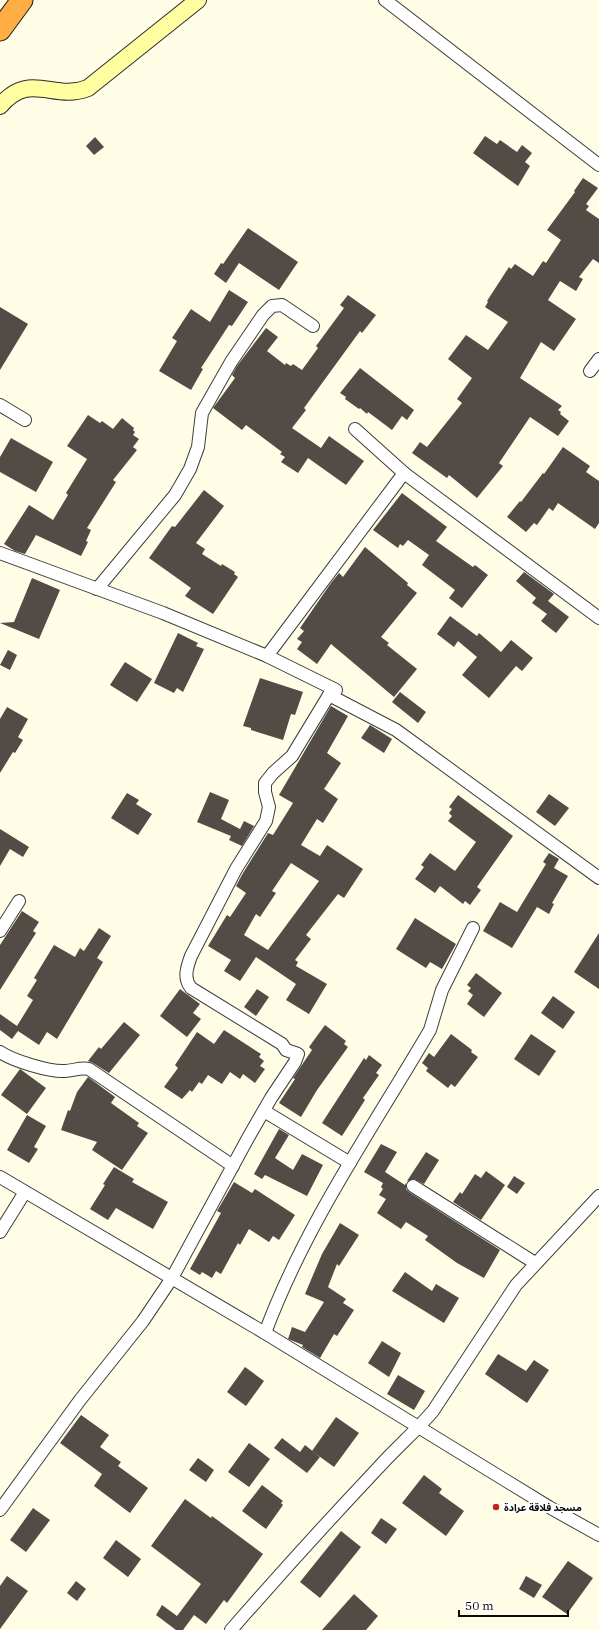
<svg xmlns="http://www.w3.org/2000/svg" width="599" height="1630" font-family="'IBM Plex Serif','Noto Sans Arabic',serif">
  <rect width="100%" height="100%" fill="#fffde6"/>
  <g fill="#534c46" fill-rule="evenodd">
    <polygon points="485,136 497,144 500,140 517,152 522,145 532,153 525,162 530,166 518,186 473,153"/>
    <polygon points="95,137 104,147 94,155 86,146"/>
    <polygon points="583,178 598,188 586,204 589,206 586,210 599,219 599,263 593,259 579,277 583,279 576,291 560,281 548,300 576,319 554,351 541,342 520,378 562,406 558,410 561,412 560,414 569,421 558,436 530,417 499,463 503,466 477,498 449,475 447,478 412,453 420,442 427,447 462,403 457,399 472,378 448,359 466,335 488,350 508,322 485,307 488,302 487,301 509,267 511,269 515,264 533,276 543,261 546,263 561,240 547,230 575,192 574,191"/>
    <polygon points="248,228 298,262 279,290 239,263 226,283 214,274 221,263 223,264"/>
    <polygon points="229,290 248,302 232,326 229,325 201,368 203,369 191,390 159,371 177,341 172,338 191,309 210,322"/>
    <polygon points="348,295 376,315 362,333 360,331 304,408 306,410 292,428 321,448 329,436 364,461 346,485 308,458 298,473 281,462 285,457 280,454 282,452 246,425 242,430 213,408 235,378 232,375 237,366 266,328 278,337 267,351 285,365 286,363 291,366 293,364 302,370 318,348 316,346 344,308 340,305"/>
    <polygon points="0,307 28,324 0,370"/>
    <polygon points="360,368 414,410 407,420 402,416 392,430 368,412 367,414 360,408 359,409 345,399 346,397 340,393"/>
    <polygon points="88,415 100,423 102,421 113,429 122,418 134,428 133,430 135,432 133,435 139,439 133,447 137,450 113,480 116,482 87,528 91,530 86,541 88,542 81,556 36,535 25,554 15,551 4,544 29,505 53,520 68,495 66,493 87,459 67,446"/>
    <polygon points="11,438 53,462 36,492 0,472 0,457"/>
    <polygon points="563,447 590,466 586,472 599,481 599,523 595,529 558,503 553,511 549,508 537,525 534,523 526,532 507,517 520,501 521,502 543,473 544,474"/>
    <polygon points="204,490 224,506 196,543 205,549 202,554 221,566 222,564 235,572 234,574 238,577 213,614 185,596 191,588 149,558 172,526 175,527"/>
    <polygon points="402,493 447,527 436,541 473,567 475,565 488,575 462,608 449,598 455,590 422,565 429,555 408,540 403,546 400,544 398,548 373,530"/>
    <polygon points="365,547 408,583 407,585 417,593 381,637 389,643 387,645 417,669 394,697 331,644 317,664 297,649 302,642 297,639 304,631 300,628 331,583 339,573 343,577"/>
    <polygon points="524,572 554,594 548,601 569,617 556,633 541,621 547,614 532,603 536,598 516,581"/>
    <polygon points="32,578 60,590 39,639 0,623 14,622"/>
    <polygon points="450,616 477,636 479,633 501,652 511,640 533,658 522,671 516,666 489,698 462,675 477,657 458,641 454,647 437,634"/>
    <polygon points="178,633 198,643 196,646 204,649 183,692 177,688 174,693 154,683"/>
    <polygon points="8,650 17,655 10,670 0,665"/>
    <polygon points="125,662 152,679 137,702 110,685"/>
    <polygon points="260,678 303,692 295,715 291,714 283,740 251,730 251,728 243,726"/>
    <polygon points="400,692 426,712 418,723 392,702"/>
    <path d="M331,706L348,716L327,753L341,763L324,789L338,799L323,823L317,819L301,845L320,856L327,845L363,869L344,898L338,894L306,935L311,939L295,960L298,962L296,966L327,984L309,1014L286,1000L296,984L256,957L240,981L224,971L231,960L208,946L227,915L230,917L246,893L236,886L243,873L268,833L273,835L293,803L279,795ZM291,863L319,881L268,950L244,935L256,914L260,917L276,893L272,891Z"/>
    <polygon points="7,707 28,719 18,737 23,740 15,753 13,752 0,773 0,719"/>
    <polygon points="370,725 392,739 384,753 361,738"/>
    <polygon points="210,792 229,800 221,819 240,829 244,821 254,826 242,846 229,840 231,836 197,822"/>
    <polygon points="127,793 139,800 136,804 152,814 138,835 111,818"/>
    <polygon points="549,794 569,808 555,826 536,812"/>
    <polygon points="458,795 513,836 477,887 481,890 470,905 465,901 463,904 440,886 435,893 415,879 424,867 421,865 430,853 455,871 476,842 448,821 452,816 449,813 452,809 449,807"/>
    <polygon points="0,829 29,847 23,857 10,849 0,866"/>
    <polygon points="549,853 559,859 554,868 568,876 552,903 554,904 549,914 537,907 512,948 483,931 500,902 517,912 546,864 543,862"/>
    <polygon points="22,911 39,922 33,931 36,933 0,990 0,945"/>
    <polygon points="415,918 456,944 442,969 430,962 426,968 396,949"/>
    <polygon points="99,928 111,936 97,958 103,962 57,1039 47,1032 39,1045 18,1031 12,1039 0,1030 0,1014 17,1026 33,1000 27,996 37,980 34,978 54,945 75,957 80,948 84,951"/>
    <polygon points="599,933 599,989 574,972"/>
    <polygon points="476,973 502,993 484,1017 467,1004 473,995 468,991 471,988 467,985"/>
    <polygon points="180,989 200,1004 193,1013 201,1019 187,1037 160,1016"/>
    <polygon points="257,989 269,997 256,1016 244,1007"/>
    <polygon points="553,996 575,1012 563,1029 541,1013"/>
    <polygon points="124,1022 140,1035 109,1073 93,1063 88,1061 99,1047 101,1049"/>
    <polygon points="325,1025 346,1041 344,1044 348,1047 317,1090 301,1117 279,1103 295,1079 293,1078 312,1050 309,1047"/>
    <polygon points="224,1030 261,1054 259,1057 264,1061 260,1066 265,1069 255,1083 243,1074 240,1079 230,1072 222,1084 208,1075 202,1084 199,1082 192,1092 190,1090 182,1099 164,1087 178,1068 175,1065 197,1032 214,1044"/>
    <polygon points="451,1034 472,1050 471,1052 478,1057 455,1087 451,1084 448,1088 426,1071 428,1068 422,1063 429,1053 434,1057"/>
    <polygon points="531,1034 556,1051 539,1076 514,1059"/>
    <polygon points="369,1055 382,1065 376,1073 379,1075 363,1098 365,1100 342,1136 322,1123 364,1058 366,1060"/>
    <polygon points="20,1069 46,1088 27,1114 1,1095"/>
    <polygon points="88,1077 115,1097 111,1103 139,1123 137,1126 148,1133 122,1170 92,1150 97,1142 61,1130 68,1110 70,1111 77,1092"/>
    <polygon points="27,1115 46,1126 34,1147 38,1149 29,1163 7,1150"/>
    <polygon points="279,1129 289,1135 275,1158 293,1170 302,1154 323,1165 307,1196 265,1175 262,1179 254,1174"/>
    <polygon points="381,1144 397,1152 385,1172 405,1185 406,1183 406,1189 409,1192 500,1250 484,1278 457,1263 425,1240 428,1236 406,1222 401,1229 377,1213 386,1199 379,1195 383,1189 381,1187 383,1183 364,1172"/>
    <polygon points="426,1152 439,1160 424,1184 414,1179 407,1181"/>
    <polygon points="114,1167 134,1179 132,1182 168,1202 153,1229 116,1208 108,1220 90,1209 105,1185 103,1184"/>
    <polygon points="486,1171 505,1185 481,1220 453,1202 460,1192 462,1194 475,1174 481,1178"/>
    <polygon points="514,1176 525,1183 517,1194 507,1187"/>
    <polygon points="234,1182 252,1193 255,1189 295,1215 279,1240 273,1236 269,1242 249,1229 240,1245 238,1243 221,1274 216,1271 212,1278 202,1272 200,1275 190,1269 221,1213 217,1211"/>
    <polygon points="340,1223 359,1235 339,1266 337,1264 328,1287 346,1299 343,1303 354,1310 337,1336 334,1334 320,1358 302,1347 303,1345 288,1339 292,1327 305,1332 324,1302 305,1294 322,1254"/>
    <polygon points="405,1272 432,1291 436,1284 459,1298 444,1323 392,1291"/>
    <polygon points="382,1341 401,1353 389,1377 368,1363"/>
    <polygon points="498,1354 526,1371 534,1360 549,1370 527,1403 485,1374"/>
    <polygon points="245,1367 264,1381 246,1406 227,1392"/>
    <polygon points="398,1375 425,1391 414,1410 387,1394"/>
    <polygon points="81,1415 109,1435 100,1447 121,1462 118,1466 148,1488 130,1513 94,1486 102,1474 60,1443"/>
    <polygon points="336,1417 359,1433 334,1467 312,1451"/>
    <polygon points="282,1438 300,1452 305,1445 320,1457 307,1473 274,1448"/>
    <polygon points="249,1443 270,1459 249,1487 228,1472"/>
    <polygon points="198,1458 214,1470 206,1482 189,1470"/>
    <polygon points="424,1475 442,1489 439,1493 464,1511 446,1536 402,1503"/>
    <polygon points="262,1485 283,1501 281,1503 283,1505 266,1529 242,1511"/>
    <polygon points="185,1499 211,1518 212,1516 263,1554 227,1603 224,1600 206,1624 194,1615 183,1630 176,1630 156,1615 162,1605 177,1616 201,1584 151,1546"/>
    <polygon points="33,1508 50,1520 26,1552 10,1540"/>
    <polygon points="381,1518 397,1529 386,1544 371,1533"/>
    <polygon points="341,1531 361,1547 320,1598 300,1582"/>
    <polygon points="116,1540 141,1559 128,1577 103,1558"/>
    <polygon points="568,1561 593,1578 567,1614 542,1597"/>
    <polygon points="7,1576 28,1591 0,1629 0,1586"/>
    <polygon points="526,1576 542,1585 534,1598 519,1589"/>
    <polygon points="76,1581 86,1589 77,1601 67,1593"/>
    <polygon points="354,1594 378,1616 366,1630 322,1630"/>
  </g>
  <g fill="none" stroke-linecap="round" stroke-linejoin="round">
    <defs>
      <g id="street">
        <polyline points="385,0 599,165"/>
        <polyline points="590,371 599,359"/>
        <polyline points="0,405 25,420"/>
        <polyline points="355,429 404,473 599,618"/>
        <polyline points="0,553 163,613 267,656 336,690 329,695 396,730 599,878"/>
        <polyline points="97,589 175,495 190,469 198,447 202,413 231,362 263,315 272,306 282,305 313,326"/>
        <polyline points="267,656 404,473"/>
        <polyline points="0,931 19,901"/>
        <path d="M0,1052C13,1061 50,1072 65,1071C73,1071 80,1067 89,1069L233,1166"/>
        <polyline points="264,1111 350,1163"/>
        <polyline points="0,1177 265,1333 549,1507 599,1535"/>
        <polyline points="413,1186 535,1263"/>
        <polyline points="0,1232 25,1192"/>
        <path d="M265,1333C305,1225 372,1129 430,1030L442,990L473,928"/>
        <path d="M0,1510L80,1400L143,1321L172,1278L248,1138L271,1098L295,1062L298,1054L286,1050L282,1044L191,988C183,978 187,967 191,956L236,869L266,821L269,807L265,792V783L273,773L292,756L329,695"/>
        <path d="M231,1630C279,1575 328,1521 378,1468C396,1448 416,1431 433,1411L516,1285L599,1196"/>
      </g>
      <path id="secondary" d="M0,106C30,70 53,102 88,88L198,0"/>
      <polyline id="highway" points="0,30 22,0"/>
    </defs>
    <use href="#street" stroke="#3d3d3d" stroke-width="14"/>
    <use href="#secondary" stroke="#2c2c2c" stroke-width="18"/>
    <use href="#highway" stroke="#1b1b1b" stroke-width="23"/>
    <use href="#street" stroke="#fff" stroke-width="12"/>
    <use href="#secondary" stroke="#ffffa1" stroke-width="16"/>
    <use href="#highway" stroke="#feae45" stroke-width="21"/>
  </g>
  <circle fill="#c1251b" stroke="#fff" stroke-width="1.5" cx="496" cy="1507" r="4"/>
  <g text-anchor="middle" stroke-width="4" stroke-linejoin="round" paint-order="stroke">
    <g font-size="10" font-weight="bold" fill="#0a0a0a" stroke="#fff" text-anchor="start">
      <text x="504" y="1511">مسجد فلاقة عرادة</text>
    </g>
  </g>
  <path d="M459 1610v6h109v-6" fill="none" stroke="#0a0a0a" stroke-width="2"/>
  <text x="465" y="1610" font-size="12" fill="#0a0a0a" stroke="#ffffff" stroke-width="3" paint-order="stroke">50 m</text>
</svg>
